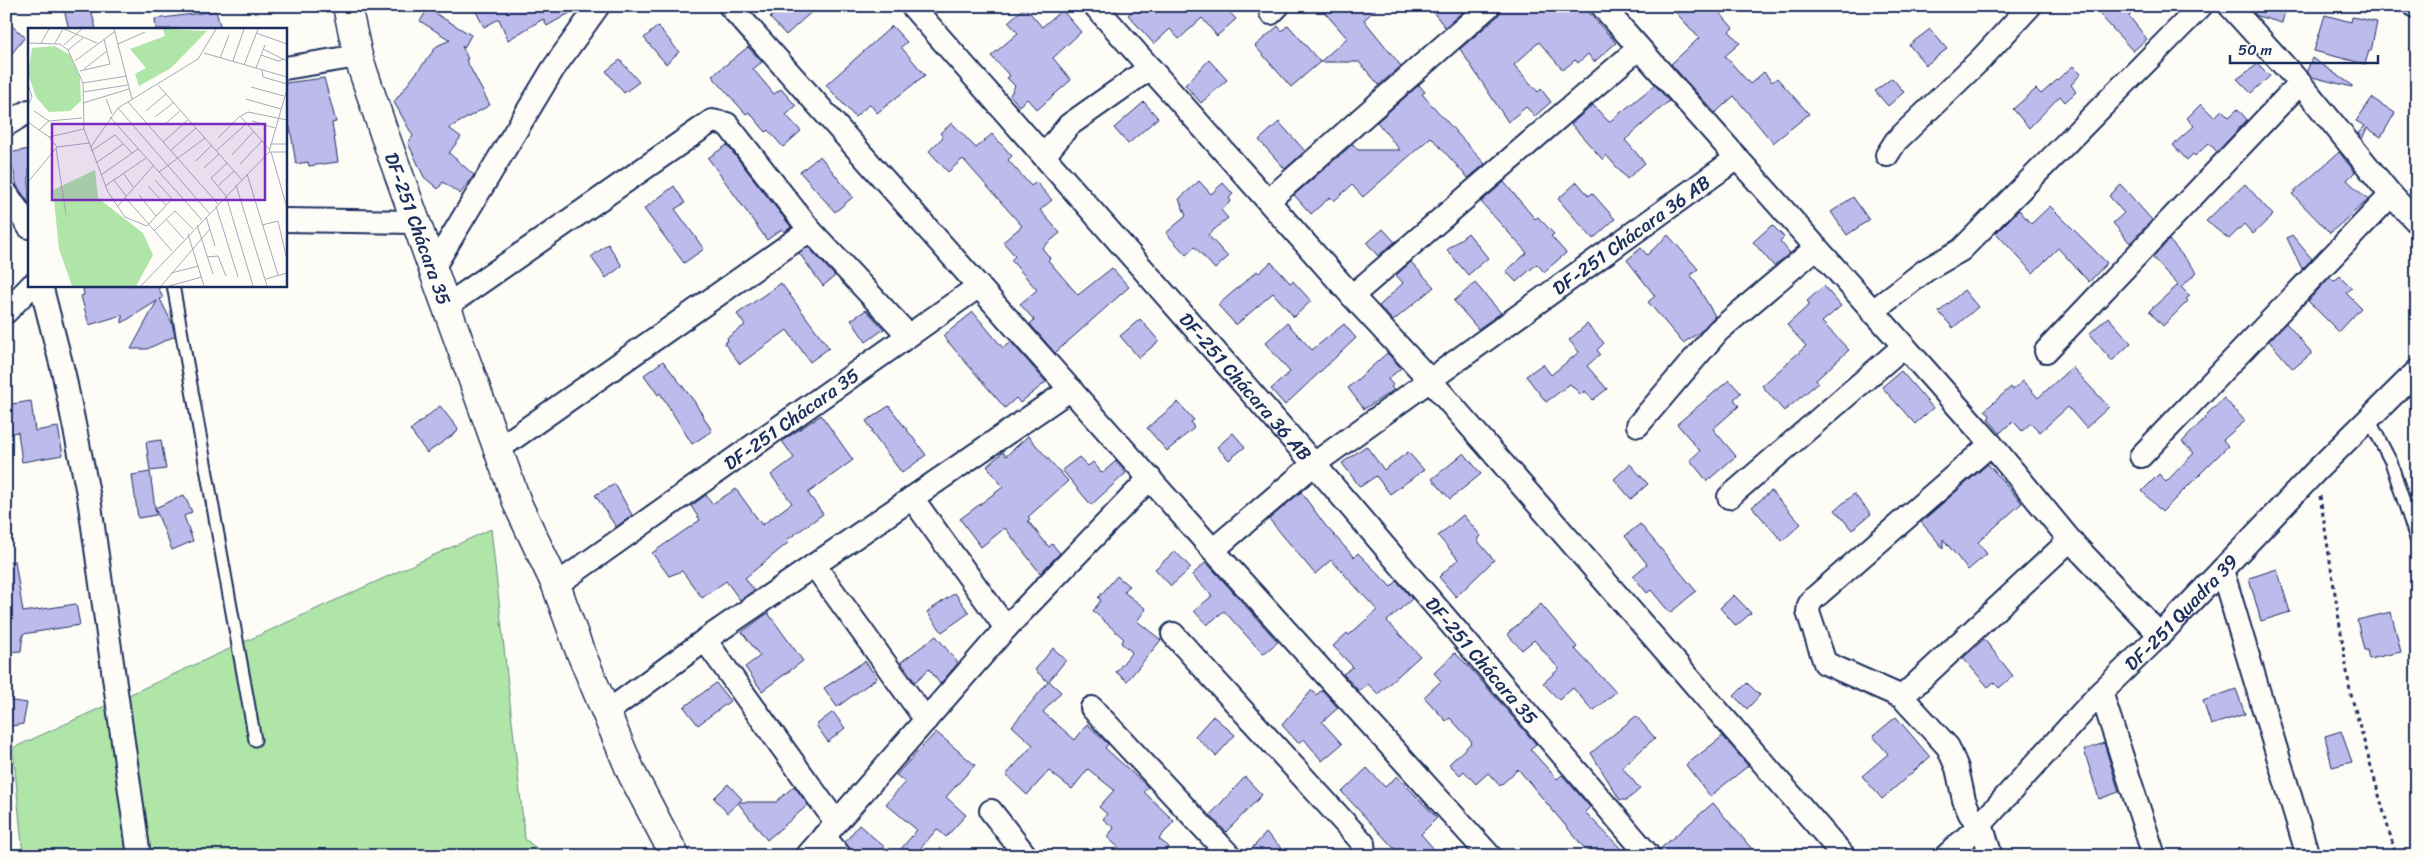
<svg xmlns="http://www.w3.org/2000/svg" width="2423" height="862" font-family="Sriracha,sans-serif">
  <rect width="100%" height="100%" fill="#fdfcf7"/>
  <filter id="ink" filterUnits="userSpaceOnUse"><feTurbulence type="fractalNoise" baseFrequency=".02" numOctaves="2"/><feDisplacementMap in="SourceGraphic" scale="10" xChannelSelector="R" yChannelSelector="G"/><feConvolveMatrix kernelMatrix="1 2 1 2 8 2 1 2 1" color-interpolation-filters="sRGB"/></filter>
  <g filter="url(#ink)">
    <polygon fill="#b0e5a8" stroke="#668a83" points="491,529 525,839 546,856 23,856 13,748"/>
    <g fill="#bdbaec" stroke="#1b2f5e">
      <polygon points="63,6 90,6 96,29 69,29"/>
      <polygon points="473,6 582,6 547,26 543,19 508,40 499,19 484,27"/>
      <polygon points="782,6 818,6 786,35 770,18"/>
      <polygon points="1137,6 1224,6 1236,19 1217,36 1202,18 1179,39 1170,29 1154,44 1128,15"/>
      <polygon points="1319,6 1379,6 1364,20 1401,66 1379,85 1359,62 1320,62 1291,87 1255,46 1278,26 1282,31 1288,25 1320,62 1347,38"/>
      <polygon points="1428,6 1469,6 1445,27"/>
      <polygon points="1502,6 1583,6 1616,43 1594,62 1588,54 1578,63 1575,60 1563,70 1539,42 1514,65 1538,92 1541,89 1551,102 1535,116 1526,107 1508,122 1460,49 1498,16"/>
      <polygon points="1670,6 1714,6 1733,28 1729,31 1740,43 1725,56 1750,84 1764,72 1772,82 1777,78 1809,114 1773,143 1734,96 1715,113 1671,64 1699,38"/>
      <polygon points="2092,6 2139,6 2129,16 2147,39 2133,51"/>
      <polygon points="2248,6 2286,6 2282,23 2257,16"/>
      <polygon points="1025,7 1042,27 1062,10 1081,32 1053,58 1071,80 1037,110 1027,99 1019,106 1010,95 1015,86 1007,78 1010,76 991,56 1018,33 1008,22"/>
      <polygon points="428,9 471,35 464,48 462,46 468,59 466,60 490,105 449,128 461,137 449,153 474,175 460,194 443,182 438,189 424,177 408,143 413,136 394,102 437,46 450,40 420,21"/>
      <polygon points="216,11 221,29 156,29 155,19"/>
      <polygon points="2325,15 2351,22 2352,17 2377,22 2371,51 2369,51 2365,64 2314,51"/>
      <polygon points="6,21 25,37 6,61"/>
      <polygon points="658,26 679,52 666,64 644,38"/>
      <polygon points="892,26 907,42 901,47 925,75 877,113 870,104 855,117 826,85"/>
      <polygon points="1930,29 1947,49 1926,65 1909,45"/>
      <polygon points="748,47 762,62 753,69 774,94 781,89 796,106 786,115 801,131 783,147 768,130 766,132 749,112 746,114 712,76"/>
      <polygon points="2312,58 2352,85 2352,87 2312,77 2307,71"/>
      <polygon points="620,60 639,82 624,93 606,71"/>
      <polygon points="1209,60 1227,80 1201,103 1185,85"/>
      <polygon points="2258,64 2270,76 2251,93 2237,79"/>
      <polygon points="2073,66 2081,74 2071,85 2076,92 2065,102 2060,96 2029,128 2013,109 2036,89 2041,94"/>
      <polygon points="324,78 336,122 332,123 338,162 309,166 308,162 296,164 290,127 285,127 285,83"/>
      <polygon points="1892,78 1904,92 1888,106 1875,91"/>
      <polygon points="1419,85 1425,92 1422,94 1485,164 1468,178 1431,137 1363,197 1352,185 1334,201 1330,197 1311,214 1294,195 1353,144 1358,150 1400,150 1377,122"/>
      <polygon points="1655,85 1669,101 1625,140 1645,163 1627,179 1606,155 1603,160 1571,124 1593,105 1609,122"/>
      <polygon points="2372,98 2395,113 2381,137 2367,128 2362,139 2358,133 2365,126 2356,121"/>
      <polygon points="1144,102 1158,118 1128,144 1114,128"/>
      <polygon points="2201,104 2214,117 2222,110 2229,117 2238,109 2247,120 2217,152 2209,143 2195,156 2193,154 2187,160 2173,145 2194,126 2187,118"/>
      <polygon points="1279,122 1305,151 1285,169 1259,140"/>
      <polygon points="952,123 976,148 992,134 1012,156 1008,160 1031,186 1036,182 1052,200 1040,210 1060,233 1042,248 1050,258 1048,260 1078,295 1112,268 1129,287 1055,353 1030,324 1034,320 1020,304 1037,290 1011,260 1015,256 1003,242 1022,226 963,159 948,172 929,151 943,137 940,133"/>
      <polygon points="727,145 791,227 784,232 782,229 767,240 708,158"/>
      <polygon points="29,149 29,203 17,186 9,153"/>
      <polygon points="2339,152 2355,172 2347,180 2368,200 2330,233 2292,194"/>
      <polygon points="820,156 853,197 835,212 800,172"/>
      <polygon points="1199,181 1211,194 1223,183 1233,194 1229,198 1231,201 1221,210 1228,218 1208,235 1228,257 1215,269 1195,247 1186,255 1166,233 1186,216 1179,199"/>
      <polygon points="1504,182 1535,219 1538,217 1554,234 1551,236 1566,253 1544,272 1537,264 1516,282 1506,271 1527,253 1481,202"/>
      <polygon points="1577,182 1589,196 1592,193 1615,219 1593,239 1558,199"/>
      <polygon points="2245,184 2273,215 2253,234 2244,224 2229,239 2206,221"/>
      <polygon points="2121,185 2152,220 2130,243 2113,223 2124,213 2109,196"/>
      <polygon points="674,186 685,203 675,209 704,249 684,263 644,209"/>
      <polygon points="1853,197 1869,220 1847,235 1831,212"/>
      <polygon points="2050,206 2107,263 2089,282 2058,248 2033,273 1996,233 2019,210 2031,224"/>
      <polygon points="1772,225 1784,237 1780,241 1790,253 1774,266 1753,242"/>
      <polygon points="1383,229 1395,242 1378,256 1367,243"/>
      <polygon points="1468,233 1488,258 1468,275 1447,250"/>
      <polygon points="1668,235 1698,269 1691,275 1715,316 1700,332 1683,343 1648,302 1655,296 1627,260 1641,248 1647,255"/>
      <polygon points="2292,235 2312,259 2302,269 2287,238"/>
      <polygon points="2169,240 2197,272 2181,287 2190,296 2186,299 2188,301 2163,326 2149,311 2178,285 2153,258"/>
      <polygon points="608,244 622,266 606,278 591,257"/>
      <polygon points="808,247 835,276 823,286 799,253"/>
      <polygon points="1271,262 1290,283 1293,281 1311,301 1294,317 1273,293 1236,325 1218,305 1257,271 1259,273"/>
      <polygon points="1411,262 1434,287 1393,321 1379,306 1403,283 1396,275"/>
      <polygon points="2340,276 2352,288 2346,293 2361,308 2339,332 2308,301 2328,279 2331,278 2334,281"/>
      <polygon points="781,283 829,348 810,362 787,330 740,364 724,343 728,341 727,338 745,325 737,314"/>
      <polygon points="1475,283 1501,313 1478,329 1454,301"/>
      <polygon points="97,285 157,285 163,298 160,299 172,323 175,336 147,349 131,349 157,301 122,323 122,315 89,325 81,296 84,295 83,289"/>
      <polygon points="1824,286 1841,306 1822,322 1849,350 1816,380 1818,383 1784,411 1762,386 1806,346 1787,325 1810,304 1807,301"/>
      <polygon points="1964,290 1978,307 1953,328 1939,312"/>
      <polygon points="866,310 884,329 866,342 851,320"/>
      <polygon points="973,312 1003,348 1011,342 1046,382 1020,403 1016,398 1005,408 943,336"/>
      <polygon points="2108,317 2131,343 2112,361 2089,334"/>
      <polygon points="1140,319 1159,341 1139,358 1120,336"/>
      <polygon points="1287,323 1312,350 1344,324 1356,338 1285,405 1271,389 1290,372 1265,343"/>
      <polygon points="2286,323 2312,353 2293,369 2269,341"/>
      <polygon points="1587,324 1604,343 1597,350 1600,354 1587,366 1607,389 1593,400 1585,391 1581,395 1570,384 1546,402 1526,376 1543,364 1551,375 1579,352 1569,340"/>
      <polygon points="1387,353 1401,368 1388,379 1393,385 1391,387 1394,390 1364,409 1348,388"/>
      <polygon points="663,361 694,401 712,431 692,444 660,393 658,395 644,375"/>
      <polygon points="2072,367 2109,407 2086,428 2068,407 2040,432 2031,423 2022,431 2013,421 2000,433 1988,419 1990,416 1985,410 2011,387 2013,390 2023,381 2038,398"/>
      <polygon points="1901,371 1933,408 1915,424 1882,387"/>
      <polygon points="1729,380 1741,393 1734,399 1739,406 1713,429 1736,456 1707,481 1690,460 1700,451 1677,424"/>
      <polygon points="2224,398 2245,421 2223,440 2228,446 2162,512 2142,491 2159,474 2166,482 2194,453 2182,442 2208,415 2207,414"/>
      <polygon points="31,401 35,431 58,427 63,455 22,462 18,432 6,434 6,405"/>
      <polygon points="1178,402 1194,420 1191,422 1194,428 1167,451 1147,428"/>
      <polygon points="440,406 458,429 457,432 427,453 410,430"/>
      <polygon points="889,406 926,455 902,473 871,432 873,431 866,421"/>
      <polygon points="821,415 853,460 808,493 823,514 787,540 789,542 745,578 754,590 740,600 726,581 702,598 682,571 669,576 652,553 700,520 691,506 706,495 712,504 736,489 762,525 792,503 771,475 794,458 782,441"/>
      <polygon points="1233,433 1245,447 1229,460 1217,447"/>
      <polygon points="1028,436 1068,481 1028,517 1030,519 1028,521 1049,547 1052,544 1060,553 1040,573 1005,528 981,547 960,519 1003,487 987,466 1003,452 1006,456"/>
      <polygon points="161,440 166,469 150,471 146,442"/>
      <polygon points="1366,446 1384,470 1408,452 1424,470 1390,494 1376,476 1360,487 1342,463"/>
      <polygon points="1464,453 1481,474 1450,499 1432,479"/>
      <polygon points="1079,457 1088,466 1093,462 1102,473 1116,461 1126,473 1091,505 1062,470"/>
      <polygon points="1630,464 1648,484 1631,499 1614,479"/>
      <polygon points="1988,464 2022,503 1978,542 1987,554 1968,570 1943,539 1943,548 1921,522"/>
      <polygon points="150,472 156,515 138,518 132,475"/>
      <polygon points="615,484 632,515 616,527 595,495"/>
      <polygon points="1771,491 1801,524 1782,541 1752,507"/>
      <polygon points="1301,492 1325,525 1354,557 1358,553 1391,587 1397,581 1412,599 1387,621 1420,656 1378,694 1368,684 1359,691 1343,674 1353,667 1333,646 1347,633 1349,635 1377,610 1331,560 1315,574 1269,519"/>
      <polygon points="1854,494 1871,514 1852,530 1835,510"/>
      <polygon points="184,495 192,512 184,516 193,541 172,550 155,508"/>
      <polygon points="1463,515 1481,536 1477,540 1494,560 1456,597 1439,577 1458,559 1438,536"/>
      <polygon points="1640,524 1696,591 1670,613 1651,590 1647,593 1633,576 1647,564 1625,536"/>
      <polygon points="1175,551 1191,568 1171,586 1155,569"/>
      <polygon points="15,561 23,612 76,604 80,625 23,634 21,651 6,652 6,562"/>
      <polygon points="1206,562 1278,642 1263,654 1224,611 1207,625 1194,611 1212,596 1192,575"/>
      <polygon points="2277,569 2290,612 2261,621 2249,578"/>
      <polygon points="1117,576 1129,586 1124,592 1146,609 1137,621 1161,640 1127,681 1116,672 1132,652 1121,643 1124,639 1093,611 1101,600 1098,598"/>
      <polygon points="955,593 969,613 942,632 927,612"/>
      <polygon points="1734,595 1751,613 1736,626 1720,608"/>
      <polygon points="1541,604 1577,647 1575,649 1616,692 1593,711 1573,688 1559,700 1543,683 1559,669 1534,640 1522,650 1507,634"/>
      <polygon points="2391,612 2401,652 2369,659 2367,650 2364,650 2357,620"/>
      <polygon points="768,613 803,661 762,691 745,667 760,656 742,632"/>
      <polygon points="936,636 958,663 940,684 929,669 915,682 901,662"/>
      <polygon points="1984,639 2013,676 1999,688 1994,682 1988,687 1963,658"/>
      <polygon points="1053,648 1066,660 1049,681 1061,692 1043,712 1075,740 1087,724 1108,744 1105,748 1148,787 1144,792 1174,821 1159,839 1169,847 1162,856 1128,856 1107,837 1114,828 1103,819 1107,814 1099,807 1114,790 1088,769 1072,789 1049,771 1027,795 1006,775 1033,745 1012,726 1048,682 1035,670"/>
      <polygon points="1455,653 1472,670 1536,744 1530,749 1557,779 1562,775 1590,807 1585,812 1628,856 1591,856 1518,769 1500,786 1488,773 1476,784 1464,771 1460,775 1449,764 1472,742 1450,718 1446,721 1424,697 1441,681 1434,673"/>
      <polygon points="865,661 877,678 837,707 824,688"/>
      <polygon points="716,683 730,701 698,725 684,707"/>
      <polygon points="1747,683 1760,695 1747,709 1734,696"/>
      <polygon points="2236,689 2245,714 2211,725 2203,701"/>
      <polygon points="1312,690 1316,695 1322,690 1338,708 1322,722 1342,744 1322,761 1304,739 1298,743 1282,725"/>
      <polygon points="6,700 27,703 23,724 6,727"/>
      <polygon points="833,712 845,728 828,742 816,725"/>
      <polygon points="1213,716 1235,735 1216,756 1195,736"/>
      <polygon points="1636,716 1655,738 1622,767 1640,789 1627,800 1620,800 1591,753"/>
      <polygon points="1896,717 1930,757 1882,799 1862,776 1888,754 1873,736"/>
      <polygon points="2341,731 2352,762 2332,767 2325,736"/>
      <polygon points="936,732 975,765 946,797 966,815 946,837 937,829 914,856 855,856 845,842 859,825 895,856 917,830 886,804 905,782 896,775"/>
      <polygon points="1723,736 1748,766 1710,796 1686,765"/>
      <polygon points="2104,743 2119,792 2099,799 2084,750"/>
      <polygon points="1367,768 1385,787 1397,776 1437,818 1421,834 1440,856 1401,856 1342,792"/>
      <polygon points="1245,777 1262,795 1226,832 1210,815"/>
      <polygon points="728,784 742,799 739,802 776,802 794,786 808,805 767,840 738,803 727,813 714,798"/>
      <polygon points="1713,803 1758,856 1662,856 1660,849"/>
      <polygon points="1266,833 1290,856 1245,856"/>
    </g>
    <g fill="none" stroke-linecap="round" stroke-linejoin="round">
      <defs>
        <g id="lane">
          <polyline points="173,285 255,740"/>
          <polyline points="2369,419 2391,462 2417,542"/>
        </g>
        <g id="street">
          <polyline points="730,6 1213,550 1490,856"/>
          <path id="s1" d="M912,6L1314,464L1649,856"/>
          <polyline points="1095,6 1352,296 1430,380 1844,856"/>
          <polyline points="1602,6 1991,444 2070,540 2160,635"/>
          <polyline points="2230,6 2300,83 2391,195 2417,222"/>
          <polyline points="2415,6 2417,7"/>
          <polyline points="1271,13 1278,6"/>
          <polyline points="285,68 358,56"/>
          <polyline points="6,125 29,111"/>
          <polyline points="1887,155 1896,141 1981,59 2030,6"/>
          <polyline points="1044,156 1069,125 1150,68"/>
          <polyline points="6,193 29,227"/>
          <polyline points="1268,201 1489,6"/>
          <polyline points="285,220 415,222"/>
          <polyline points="433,268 553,69 598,6"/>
          <polyline points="41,285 64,375 89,498 139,856"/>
          <polyline points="1352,296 1639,48"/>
          <polyline points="445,307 712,121 727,124 810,230 908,335"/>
          <polyline points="6,312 32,285"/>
          <polyline points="1872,312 1926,270 1961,250 2201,6"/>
          <polyline points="2046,351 2300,83"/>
          <polyline points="1638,425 1718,331 1816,248"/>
          <polyline points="498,449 810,230"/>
          <polyline points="2141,456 2391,195"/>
          <polyline points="1729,497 1904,346"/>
          <polyline points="912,498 1006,628"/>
          <path id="s2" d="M1213,550L1314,464L1737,158"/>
          <polyline points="814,565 926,720"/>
          <polyline points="2222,570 2308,856"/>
          <path id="s3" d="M556,585L979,286"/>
          <polyline points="1173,634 1363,843 1364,856"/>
          <polyline points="705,640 836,822"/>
          <polyline points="2101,692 2154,856"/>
          <polyline points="1902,697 2070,540"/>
          <polyline points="1092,708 1230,856"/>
          <polyline points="607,712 705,640 1071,389"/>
          <polyline points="991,811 1026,856"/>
          <polyline points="824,836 840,856"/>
          <polyline points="807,856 1006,628 1150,478"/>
          <path id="s4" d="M1946,856L1981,824L2101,692L2160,635L2316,471L2417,371"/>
          <polyline points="1991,856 1981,824 1970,814 1964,800 1957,768 1948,747 1902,697 1825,663 1808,612 1809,605 1813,599 1991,444"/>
        </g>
        <g id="secondary">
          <path id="s5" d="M347,6L358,56L385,136L518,505L556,585L578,646L632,774L675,856"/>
        </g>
      </defs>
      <use href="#lane" stroke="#1b2f5e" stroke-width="15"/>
      <use href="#street" stroke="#1b2f5e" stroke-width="26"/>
      <use href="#secondary" stroke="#1b2f5e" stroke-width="31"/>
      <polyline stroke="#1b2f5e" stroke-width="3" stroke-dasharray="4 4" stroke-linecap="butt" points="2320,496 2350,691 2396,856"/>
      <use href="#lane" stroke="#fdfcf7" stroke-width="11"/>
      <use href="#street" stroke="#fdfcf7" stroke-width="22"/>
      <use href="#secondary" stroke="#fdfcf7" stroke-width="28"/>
    </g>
  </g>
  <g text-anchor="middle" stroke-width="4" stroke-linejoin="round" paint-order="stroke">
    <g font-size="19" fill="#1b2f5e" stroke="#fdfcf7">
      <text dy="7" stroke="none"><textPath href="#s5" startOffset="234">DF-251 Chácara 35</textPath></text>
      <text dy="7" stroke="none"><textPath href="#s2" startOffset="524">DF-251 Chácara 36 AB</textPath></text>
      <text dy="7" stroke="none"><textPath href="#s1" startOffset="506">DF-251 Chácara 36 AB</textPath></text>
      <text dy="7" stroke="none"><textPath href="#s3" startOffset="288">DF-251 Chácara 35</textPath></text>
      <text dy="7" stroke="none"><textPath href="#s4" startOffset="339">DF-251 Quadra 39</textPath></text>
      <text dy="7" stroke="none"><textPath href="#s1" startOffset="868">DF-251 Chácara 35</textPath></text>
    </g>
  </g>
  <g transform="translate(28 28)">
    <rect width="259" height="259" fill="#fdfcf7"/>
    <path d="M135,1L179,3L143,40L111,58L107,46L118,40L102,21L137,8ZM27,18L42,27L52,50L53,73L42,83L21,84L8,69L0,46L4,20ZM67,142L70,170L115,205L125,227L108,258H44L31,221L25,162Z" fill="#b0e5a8"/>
    <path fill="none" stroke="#a3aaba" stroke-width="1" d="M36,1L69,15M86,1L104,71M228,5L259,16M0,15L32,16L40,22L55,55L56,101L80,164L97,189L119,198M13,15L21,1M27,15L35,1M90,16L117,4M36,17L54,1M235,21L259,33M40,22L55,10M176,25L259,49M233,27L250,33L256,31M192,30L201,7M47,33L86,4M205,33L216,1M216,37L230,1M228,40L237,17M56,41L79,23M234,42L235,49L259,56M52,43L82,36L76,11M55,55L99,48M0,56L4,69L0,77M130,57L214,152M223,59L256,68M55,64L100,57M78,71L84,86M218,71L253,81M100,74L190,176M55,75L101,61M90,80L181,185M6,83L21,93M118,83L138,66M213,88L220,84L259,92M82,89L174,192M127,89L145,75M224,93L247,100M0,94L21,109L29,119M136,97L152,83M11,102L21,93L54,90M21,109L56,101M190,110L212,88L241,121M135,114L160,92M243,116H259M28,120L38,187M62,120L90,80L170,31L188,1M143,122L168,100M63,123L87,107L104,125M188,123L219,95M241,124H259M243,124L259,180M204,127L226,103M168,133L183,118M68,135L95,116M199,135L183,150L198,168L225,258M212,136L234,113M176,140L191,126M131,144L177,110M96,146L105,159M219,146L250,247M73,147L110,121M86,152L98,168M0,154L29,119L61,115M191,157L206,143M208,157L239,258M77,158L118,130M120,158L138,177M111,167L128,188M97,169L144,223M188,178L210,249M89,179L125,138M178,189L187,218M138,191L156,211M169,197L185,246M234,197L250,193L259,232M119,198L144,171L127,152M126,203L147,183L165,201M160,206L176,258M179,229L190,228L198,248M143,245L171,238M238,251L259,245M113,258L241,124L259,61M133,258L182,201M141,258L174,249"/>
    <path fill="#7b2cbf" fill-opacity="0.15" stroke="#7b2cbf" stroke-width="2.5" d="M24,96H237V172H24Z"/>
    <rect width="259" height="259" fill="none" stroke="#1b2f5e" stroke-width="2.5"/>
  </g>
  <rect width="2423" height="862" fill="none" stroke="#fdfcf7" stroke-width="25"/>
  <rect x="12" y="12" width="2398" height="837" fill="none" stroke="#1b2f5e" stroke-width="2" filter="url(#ink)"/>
  <path d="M2230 55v8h148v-8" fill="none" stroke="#1b2f5e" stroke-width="2.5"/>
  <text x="2238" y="55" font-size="15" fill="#1b2f5e" stroke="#fdfcf7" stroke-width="4" paint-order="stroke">50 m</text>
</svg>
